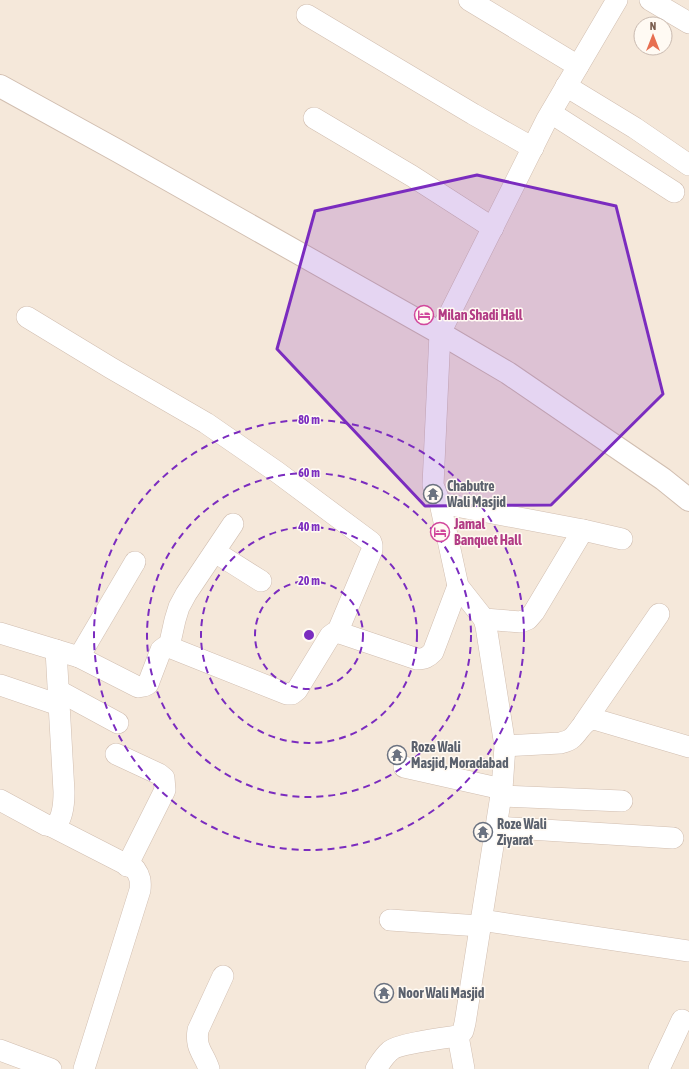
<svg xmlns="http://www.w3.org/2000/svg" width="689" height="1069" font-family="'Asap Condensed',sans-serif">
  <rect width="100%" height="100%" fill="#fdf6ec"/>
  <path fill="#f5e8da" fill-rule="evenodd" d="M0,0H689V1069H0ZM641,24H665V48H641Z"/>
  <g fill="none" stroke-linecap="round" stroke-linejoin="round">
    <defs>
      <g id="minor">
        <polyline points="469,0 578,66"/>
        <polyline points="650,0 689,23"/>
        <polyline points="307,15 473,114 533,148"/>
        <polyline points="566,86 635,128 689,165"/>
        <polyline points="551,113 674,192"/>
        <polyline points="314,118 412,176 493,228"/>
        <polyline points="27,317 111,368 206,423 277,472 371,542 372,545 372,550 337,633"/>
        <polyline points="440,503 583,530 622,539"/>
        <polyline points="215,552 261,581"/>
        <polyline points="484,619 521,622 528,619 534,612 583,530"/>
        <path d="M0,633L79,657L138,687L144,686L148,684L161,650L165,647H169L287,694H292L297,690L330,636L334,633H340L417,659C425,659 428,657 433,652L458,586"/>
        <polyline points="169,647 175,620 179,607 186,594 233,524"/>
        <polyline points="79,657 135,562"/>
        <polyline points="0,685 59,705"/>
        <polyline points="59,691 118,723"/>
        <polyline points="584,723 659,614"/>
        <path d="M505,746L560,743C564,742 569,741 572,738C580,731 583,720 594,719L689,747"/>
        <polyline points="116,754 159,774 164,778 165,790 127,866"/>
        <polyline points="404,767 502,789"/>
        <polyline points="501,796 622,801"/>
        <path d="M0,800L46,825L51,826L56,825C63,817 64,802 64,792L56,650"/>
        <path d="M51,826L135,869C140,876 141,881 140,890L84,1069"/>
        <polyline points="496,827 673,838"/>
        <polyline points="390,920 480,926"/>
        <polyline points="481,920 689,951"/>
        <polyline points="458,1036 464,1069"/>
        <polyline points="0,1050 51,1069"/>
        <path d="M209,1069C204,1053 195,1049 198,1030L223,976"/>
        <path d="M376,1069C380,1063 384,1056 390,1051C397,1044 445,1038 458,1036L463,1031L465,1023L502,789L505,746L486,626L484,619L458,586L440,503L433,485L440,333L547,119L617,0"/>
        <polyline points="659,1069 682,1020"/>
      </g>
      <polyline id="tertiary" points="0,86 118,151 440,333 508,373 663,479 689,500"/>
    </defs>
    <use href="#minor" stroke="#d1beb0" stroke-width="22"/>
    <use href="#tertiary" stroke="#d1beb0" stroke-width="24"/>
    <use href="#minor" stroke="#fff" stroke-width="21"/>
    <use href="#tertiary" stroke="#fff" stroke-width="22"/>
  </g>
  <path fill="#7b2cbf" fill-opacity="0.2" stroke="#7b2cbf" stroke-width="3" stroke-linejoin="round" d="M477,175L616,206L663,394L551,505L425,506L277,349L315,211Z"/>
  <g fill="none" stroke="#7b2cbf" stroke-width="2" stroke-dasharray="7 5">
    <circle cx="309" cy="635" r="54"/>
    <circle cx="309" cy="635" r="108"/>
    <circle cx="309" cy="635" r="162"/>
    <circle cx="309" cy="635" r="215"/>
  </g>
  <defs>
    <symbol id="hotel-ring" viewBox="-11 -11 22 22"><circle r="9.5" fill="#fffaf3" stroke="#d1479c" stroke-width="1.5"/><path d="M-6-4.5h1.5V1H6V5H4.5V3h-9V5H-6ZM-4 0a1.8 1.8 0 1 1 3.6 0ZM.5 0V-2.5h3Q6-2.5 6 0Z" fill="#d1479c"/></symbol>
    <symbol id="temple-ring" viewBox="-11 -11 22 22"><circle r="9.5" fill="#fffaf3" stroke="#6b7280" stroke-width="1.5"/><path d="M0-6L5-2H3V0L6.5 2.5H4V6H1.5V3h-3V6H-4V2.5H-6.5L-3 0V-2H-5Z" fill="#6b7280"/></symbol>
  </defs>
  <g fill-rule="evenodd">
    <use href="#hotel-ring" x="413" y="304" width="22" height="22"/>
    <use href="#temple-ring" x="422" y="483" width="22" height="22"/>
    <use href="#hotel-ring" x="429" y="521" width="22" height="22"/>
    <use href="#temple-ring" x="386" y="744" width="22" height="22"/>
    <use href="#temple-ring" x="472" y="821" width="22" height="22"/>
    <use href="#temple-ring" x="373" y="982" width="22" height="22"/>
  </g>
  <g text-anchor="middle" stroke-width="3" stroke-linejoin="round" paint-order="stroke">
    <g font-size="14" font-weight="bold" fill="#b23c85" stroke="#fffaf3" text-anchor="start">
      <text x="438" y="320">Milan Shadi Hall</text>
      <text x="454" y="529">Jamal<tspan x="454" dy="16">Banquet Hall</tspan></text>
    </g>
    <g font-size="14" font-weight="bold" fill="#5b616d" stroke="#fffaf3" text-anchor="start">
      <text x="447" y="491">Chabutre<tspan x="447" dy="16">Wali Masjid</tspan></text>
      <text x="411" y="752">Roze Wali<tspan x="411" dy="16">Masjid, Moradabad</tspan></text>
      <text x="497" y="829">Roze Wali<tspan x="497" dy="16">Ziyarat</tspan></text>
      <text x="398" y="998">Noor Wali Masjid</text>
    </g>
  </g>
  <circle cx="309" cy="635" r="6" fill="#7b2cbf" stroke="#fffaf3" stroke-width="2"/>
  <g font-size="12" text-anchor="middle" font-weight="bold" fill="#7b2cbf" stroke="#fffaf3" stroke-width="3" stroke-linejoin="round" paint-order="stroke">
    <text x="309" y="424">80 m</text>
    <text x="309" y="477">60 m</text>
    <text x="309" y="531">40 m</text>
    <text x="309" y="585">20 m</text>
  </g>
  <g transform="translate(653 36)"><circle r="19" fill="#fffaf3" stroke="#cabbb1"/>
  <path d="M0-3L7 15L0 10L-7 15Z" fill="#e76f51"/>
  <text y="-6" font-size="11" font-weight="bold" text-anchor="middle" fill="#7a5c4d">N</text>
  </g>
</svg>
